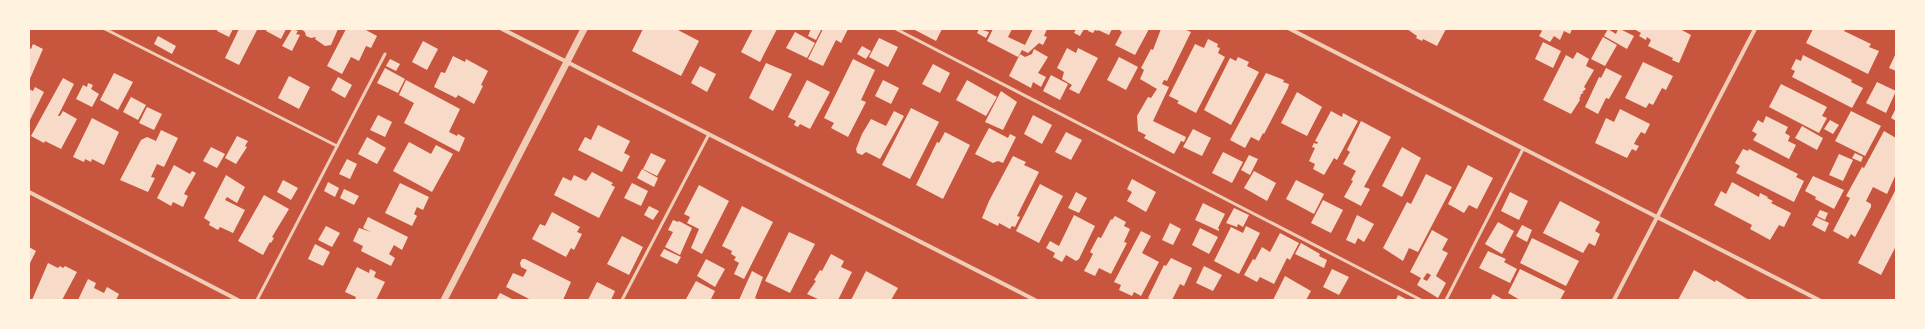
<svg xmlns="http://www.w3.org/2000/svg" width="1925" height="329" font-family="Barlow,sans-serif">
  <rect width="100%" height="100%" fill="#c8553d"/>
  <g fill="#f7dbc8" fill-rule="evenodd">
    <polygon points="218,29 233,29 229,37 217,31"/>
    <polygon points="239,29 257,30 239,65 225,58"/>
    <polygon points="267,29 286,29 281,39 266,31"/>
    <polygon points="292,29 298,31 296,34 300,35 292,51 282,46"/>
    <polygon points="301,29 338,29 331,45 325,46 315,39 316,37 311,38 306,36 305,32"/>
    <polygon points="346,29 364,29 377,36 371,48 366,46 359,61 351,57 342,74 327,66"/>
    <polygon points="643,29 676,29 699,41 681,76 632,51"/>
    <polygon points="753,29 777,29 760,62 741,52"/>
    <polygon points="811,29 821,30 816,40 808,36"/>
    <polygon points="823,29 848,29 841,43 836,40 823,66 808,59"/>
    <polygon points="913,29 942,29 936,41"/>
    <polygon points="979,29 989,32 986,38 977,33"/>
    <polygon points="993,29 1012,29 1008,37 1025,45 1033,29 1047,29 1044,36 1047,37 1043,45 1039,43 1028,53 1022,50 1018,57 987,41"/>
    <polygon points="1076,29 1084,29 1080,36 1074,33"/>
    <polygon points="1089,29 1112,29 1109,35 1098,30 1098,31 1095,30 1093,33 1088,31"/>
    <polygon points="1121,29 1149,29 1135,55 1115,45 1122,32 1120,31"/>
    <polygon points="1161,29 1184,29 1191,32 1167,81 1164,80 1162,84 1169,87 1153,121 1186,137 1184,142 1181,141 1174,154 1144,138 1146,135 1138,131 1137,116 1148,97 1151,98 1157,89 1140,79 1144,70 1141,68 1151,49 1153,50"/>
    <polygon points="1407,29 1446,29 1437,46 1423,39 1422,41 1416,38 1417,36"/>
    <polygon points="1539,29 1572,29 1570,34 1564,31 1560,40 1554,36 1550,42 1539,36 1542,31"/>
    <polygon points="1608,29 1616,34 1618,29 1620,29 1634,36 1627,49 1604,36"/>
    <polygon points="1634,29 1680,29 1691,35 1679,63 1672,60 1673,58 1648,46 1651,40 1647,37 1646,40 1639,36 1641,33"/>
    <polygon points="1813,29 1845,29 1844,31 1871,44 1869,47 1879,51 1868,74 1806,43"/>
    <polygon points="795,32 815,43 807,58 786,48"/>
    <polygon points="158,36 176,46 172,54 154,44"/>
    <polygon points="1603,37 1617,45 1605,66 1591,59"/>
    <polygon points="879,38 898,47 888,67 869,57"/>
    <polygon points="1208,39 1218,44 1217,47 1220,48 1218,53 1225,57 1196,113 1177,103 1179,101 1169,96 1195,44 1204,48"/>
    <polygon points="423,41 438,49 427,70 412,62"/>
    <polygon points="1543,42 1561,51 1553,68 1535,59"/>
    <polygon points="33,44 43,49 29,81 29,48 31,49"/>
    <polygon points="862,46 871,51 866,59 857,54"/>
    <polygon points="1067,48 1076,53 1078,48 1098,58 1079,94 1069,89 1072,85 1062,79 1064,72 1057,68"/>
    <polygon points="1034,49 1048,57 1038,73 1046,77 1041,87 1033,82 1031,88 1009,76 1020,54 1025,57 1032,54"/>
    <polygon points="1577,52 1589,59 1586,66 1594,70 1584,87 1586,89 1582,92 1584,93 1581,94 1580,98 1579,97 1580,100 1571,114 1543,100 1566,55 1573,59"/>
    <polygon points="1896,53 1896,71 1889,68"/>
    <polygon points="1803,55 1852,80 1851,82 1863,88 1852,108 1792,77 1795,71 1791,69 1796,59 1801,61"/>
    <polygon points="453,56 465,62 466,59 488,71 481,85 483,86 474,104 458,95 456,98 434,87 441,72 445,73"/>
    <polygon points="1119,57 1138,67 1126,90 1107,80"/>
    <polygon points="1238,57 1249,62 1247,66 1259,72 1231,125 1204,110 1230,58 1236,61"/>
    <polygon points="390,59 400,64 396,71 386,66"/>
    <polygon points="853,59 875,70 861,100 866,102 848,137 831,128 834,123 824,118"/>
    <polygon points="1643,62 1673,76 1666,90 1662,88 1653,105 1649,103 1646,108 1625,98"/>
    <polygon points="766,63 792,74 773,111 749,98"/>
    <polygon points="933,64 950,73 940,93 922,84"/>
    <polygon points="700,66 716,74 707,92 691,83"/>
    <polygon points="385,68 405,79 398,93 377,83"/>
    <polygon points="1606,68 1622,76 1609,99 1606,98 1598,114 1585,107 1599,77 1601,78"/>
    <polygon points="114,73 133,82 118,110 100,100"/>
    <polygon points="1266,73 1284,80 1283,82 1289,84 1288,88 1264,134 1263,133 1259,141 1251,137 1245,148 1230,140"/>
    <polygon points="1051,75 1068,84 1060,100 1043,91"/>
    <polygon points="289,76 310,87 299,109 278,98"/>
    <polygon points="338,77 352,85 345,98 331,90"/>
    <polygon points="63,78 74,84 58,116 60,116 63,111 77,119 61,149 45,141 44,143 31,136"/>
    <polygon points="406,80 460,109 449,132 457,136 458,134 465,138 459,152 404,123 414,103 399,95"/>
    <polygon points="807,80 830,92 810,129 800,124 798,127 794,125 796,121 788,117"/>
    <polygon points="883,80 899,88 891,104 875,96"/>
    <polygon points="967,80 997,97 986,116 956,100"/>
    <polygon points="1877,82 1896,91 1886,113 1866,103"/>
    <polygon points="88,83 93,85 91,89 99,94 92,107 76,99 83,85 87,87"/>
    <polygon points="1781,84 1827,107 1822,116 1827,118 1819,133 1769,107"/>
    <polygon points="35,87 44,92 29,122 29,89 33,91"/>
    <polygon points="1001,91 1017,102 1003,130 985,122"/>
    <polygon points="1297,92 1322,107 1307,136 1281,123"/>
    <polygon points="131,97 146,105 138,120 123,112"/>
    <polygon points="147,107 162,114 154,130 139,123"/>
    <polygon points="911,108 939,122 910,179 882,165"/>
    <polygon points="1896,108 1896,121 1891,118"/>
    <polygon points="1620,109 1650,124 1645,134 1641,132 1636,140 1634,144 1639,146 1636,151 1632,149 1627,158 1595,143 1606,118 1614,122"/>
    <polygon points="894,111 904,116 880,159 866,152 862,155 857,153 856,149 862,134 871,119 886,126"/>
    <polygon points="1331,111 1342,117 1343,113 1358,121 1337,160 1334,158 1324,175 1313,169 1315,164 1309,161 1315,148 1312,147 1314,143 1317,144 1318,142 1315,141"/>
    <polygon points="1851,111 1881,126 1865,156 1835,141"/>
    <polygon points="378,115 392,122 385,137 370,130"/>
    <polygon points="1033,115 1052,125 1042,144 1024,134"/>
    <polygon points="1766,116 1788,127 1785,133 1790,136 1788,141 1796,145 1789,159 1753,140 1757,134 1752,131 1758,120 1763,123"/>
    <polygon points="92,118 119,132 104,165 92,159 91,162 85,159 84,162 73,157"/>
    <polygon points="1830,120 1839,125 1833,134 1824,129"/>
    <polygon points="1361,121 1391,137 1364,187 1370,189 1361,206 1344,197 1353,181 1351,180 1356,171 1343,164 1350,152 1347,150"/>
    <polygon points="598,125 630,141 624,153 630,156 622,172 578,150 585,137 591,140"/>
    <polygon points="1802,126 1823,138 1817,150 1795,138"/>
    <polygon points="989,128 1008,138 1010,134 1016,137 1003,163 998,161 993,163 975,154"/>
    <polygon points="1193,129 1211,138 1202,156 1183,147"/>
    <polygon points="161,130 178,138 164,167 157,164 151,177 155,178 148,192 120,180 141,140 147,137 156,141"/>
    <polygon points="1884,131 1896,138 1896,174 1887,194 1873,187 1866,201 1871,204 1871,207 1855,237 1851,234 1848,239 1833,231 1850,198 1846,196 1862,167 1864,168"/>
    <polygon points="945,132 970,145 943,199 916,185 937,142 939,143"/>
    <polygon points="1066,132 1082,140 1071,160 1055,152"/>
    <polygon points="237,136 248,141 245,146 247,147 236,164 225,158"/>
    <polygon points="367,137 386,148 377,164 358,154"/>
    <polygon points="409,142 431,154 436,145 453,154 432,192 393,171"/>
    <polygon points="211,147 225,154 217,168 203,161"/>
    <polygon points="1402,147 1421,158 1402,197 1382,186"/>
    <polygon points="1743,149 1748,151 1749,149 1798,174 1796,177 1804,181 1794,202 1736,173 1740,166 1735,163"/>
    <polygon points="1223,152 1243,162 1232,183 1212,173"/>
    <polygon points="651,153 666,160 657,176 643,169"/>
    <polygon points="1855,153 1863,157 1861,162 1852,158"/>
    <polygon points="1839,154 1853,160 1843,181 1829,175"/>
    <polygon points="1249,155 1258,159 1250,175 1241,170"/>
    <polygon points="1013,156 1026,162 1024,165 1039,172 1017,216 1020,217 1015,227 1012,226 1010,229 999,223 998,226 982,218 989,201"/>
    <polygon points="347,159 357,164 350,179 339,174"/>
    <polygon points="174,165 190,174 192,171 196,173 184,194 188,196 183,207 173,202 171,206 157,198"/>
    <polygon points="1468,165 1493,178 1477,209 1469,205 1464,213 1448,204"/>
    <polygon points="642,169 658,178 654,187 637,178"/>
    <polygon points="1254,171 1276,183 1267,201 1244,188"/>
    <polygon points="592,172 613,183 611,185 615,187 599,218 554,195 563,177 571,181 574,175 586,181"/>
    <polygon points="1426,174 1452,187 1418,252 1409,248 1403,261 1383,248 1407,202 1411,204"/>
    <polygon points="226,175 245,187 237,203 227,197 225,200 245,210 233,233 220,227 218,230 209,225 210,222 204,218"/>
    <polygon points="1813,176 1844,190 1834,209 1815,199 1816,197 1805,191"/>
    <polygon points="1132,179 1156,192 1146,212 1127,201 1132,192 1127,189"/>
    <polygon points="283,180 298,188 291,200 277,192"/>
    <polygon points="1296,180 1324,194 1314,214 1286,199"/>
    <polygon points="328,182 339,188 335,197 324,191"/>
    <polygon points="1732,182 1759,197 1760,193 1768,197 1767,198 1773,201 1771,203 1791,213 1784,227 1779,225 1770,240 1750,229 1752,225 1714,205 1721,191 1726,194"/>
    <polygon points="400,183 429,197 423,210 417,207 414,214 417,216 412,226 385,213"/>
    <polygon points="632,183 648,191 641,206 624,198"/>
    <polygon points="1040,184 1063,196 1039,243 1016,231"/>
    <polygon points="699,185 729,201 702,254 691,248 699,229 687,223 690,217 684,214"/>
    <polygon points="344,189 359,196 354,205 340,198"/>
    <polygon points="1896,189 1896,246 1881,275 1858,263"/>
    <polygon points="1076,192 1087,198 1079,213 1068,208"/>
    <polygon points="1510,192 1528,201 1519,220 1501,211"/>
    <polygon points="264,195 289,209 272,237 274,238 271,243 270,242 263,255 238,241"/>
    <polygon points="1323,200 1343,210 1331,233 1311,223"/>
    <polygon points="1560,201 1600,222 1595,231 1600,234 1595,246 1589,243 1583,253 1543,233"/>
    <polygon points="1203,203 1225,214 1218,228 1219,229 1219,231 1195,220"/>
    <polygon points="649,206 659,211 653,220 644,215"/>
    <polygon points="742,206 773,222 744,279 734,274 739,263 734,260 736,257 731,254 732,251 722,246"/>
    <polygon points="1234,208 1249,215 1243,227 1238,224 1237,227 1226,223"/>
    <polygon points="1820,210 1828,213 1825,220 1817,216"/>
    <polygon points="552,212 580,227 577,232 582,234 574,250 571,248 566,257 532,239 540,224 545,226"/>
    <polygon points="1074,215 1095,226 1079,259 1076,261 1066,255 1062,262 1053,257 1055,253 1046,248 1050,241 1059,246"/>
    <polygon points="1357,215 1374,224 1364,242 1358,238 1355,244 1346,240"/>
    <polygon points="1115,216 1126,222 1124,226 1130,229 1124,242 1127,243 1111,274 1099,268 1095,276 1084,271 1093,254 1090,252 1098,237 1101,238 1111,219 1112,220"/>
    <polygon points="368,217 408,237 402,250 394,245 389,254 395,258 391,266 361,251 363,246 353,241 359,228 371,232 363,228"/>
    <polygon points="1816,217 1829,223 1825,232 1812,225"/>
    <polygon points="673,220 678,222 679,221 692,228 680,255 665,247 673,232 668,230"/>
    <polygon points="1498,222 1514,231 1502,254 1485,244"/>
    <polygon points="1170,223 1181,229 1173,245 1162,240"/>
    <polygon points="1522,225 1532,230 1527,242 1516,236"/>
    <polygon points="326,226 340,233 332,247 318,240"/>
    <polygon points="1246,226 1260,233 1239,274 1214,261 1231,227 1243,233"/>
    <polygon points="1200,228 1218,237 1209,254 1192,245"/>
    <path d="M1432,230L1448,239L1442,250L1448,253L1436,276L1446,283L1438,298L1417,285L1421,278L1410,272ZM1427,273L1431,275L1427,281L1423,279Z"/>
    <polygon points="1141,231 1151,236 1142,253 1159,262 1141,296 1134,292 1132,296 1119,290 1121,285 1114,282"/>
    <polygon points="789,232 815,244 790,293 765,281"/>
    <polygon points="1280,233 1299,243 1290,260 1287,258 1274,284 1260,277 1257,282 1244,275 1253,259 1255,260 1262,247 1270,252"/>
    <polygon points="622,236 643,247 629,275 607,264"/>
    <polygon points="1532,238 1579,261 1566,286 1520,263"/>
    <polygon points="1301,243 1320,254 1319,256 1327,260 1324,268 1295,254"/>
    <polygon points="315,244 330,252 323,266 308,259"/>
    <polygon points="29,247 36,251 29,265"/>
    <polygon points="664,249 681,257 677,264 660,256"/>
    <polygon points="1488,251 1506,259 1504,262 1517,269 1510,283 1479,268"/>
    <polygon points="831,254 844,261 841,267 852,272 838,300 820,300 807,294 816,281 814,280 820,270 822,271"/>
    <polygon points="1171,258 1192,268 1184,286 1180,284 1172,300 1151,300 1148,298 1164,265 1166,266"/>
    <polygon points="522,259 525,259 571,282 563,300 531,300 506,287 513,273 523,277 527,270 521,267 520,263"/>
    <polygon points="706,259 725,269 715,287 697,276"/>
    <polygon points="48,263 58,268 60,266 63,268 65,266 77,272 62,300 32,300"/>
    <polygon points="1204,266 1222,275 1213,291 1196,283"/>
    <polygon points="357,267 369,273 370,269 376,272 374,277 385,282 376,300 355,300 356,297 345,292"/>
    <polygon points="1332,269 1349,277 1339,295 1323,287"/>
    <polygon points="1520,269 1565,291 1560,300 1520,300 1508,293"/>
    <polygon points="1694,270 1715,282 1716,280 1749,300 1678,300"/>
    <polygon points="752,271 763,277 755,298 759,300 739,300"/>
    <polygon points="866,271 898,288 891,300 851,300"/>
    <polygon points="1285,276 1311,291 1306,300 1273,300"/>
    <polygon points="88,279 96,283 94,288 104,293 107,287 119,294 116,300 78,300"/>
    <polygon points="696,281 715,291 711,299 686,299"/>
    <polygon points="597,282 615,291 611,300 588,300"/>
    <polygon points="500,293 514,300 496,300"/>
    <polygon points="1493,294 1504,300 1490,300"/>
    <polygon points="1398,295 1408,300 1396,300"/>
  </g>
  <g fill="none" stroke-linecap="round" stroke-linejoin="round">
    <g stroke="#f1ccb7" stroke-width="3">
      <polyline points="105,29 337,146"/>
      <polyline points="896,29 1421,300"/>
      <polyline points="257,300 385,54"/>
      <polyline points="622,300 709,134"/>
      <polyline points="1446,300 1523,149"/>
    </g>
    <g stroke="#f1ccb7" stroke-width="4">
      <polyline points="502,29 1035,300"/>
      <polyline points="1290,29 1819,300"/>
      <polyline points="29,192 238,300"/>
      <polyline points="1614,300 1755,29"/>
    </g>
    <polyline stroke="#f1ccb7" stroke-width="7" points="444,300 584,29"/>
  </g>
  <rect width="1925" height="329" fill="none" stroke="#fff3e0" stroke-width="60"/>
</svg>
